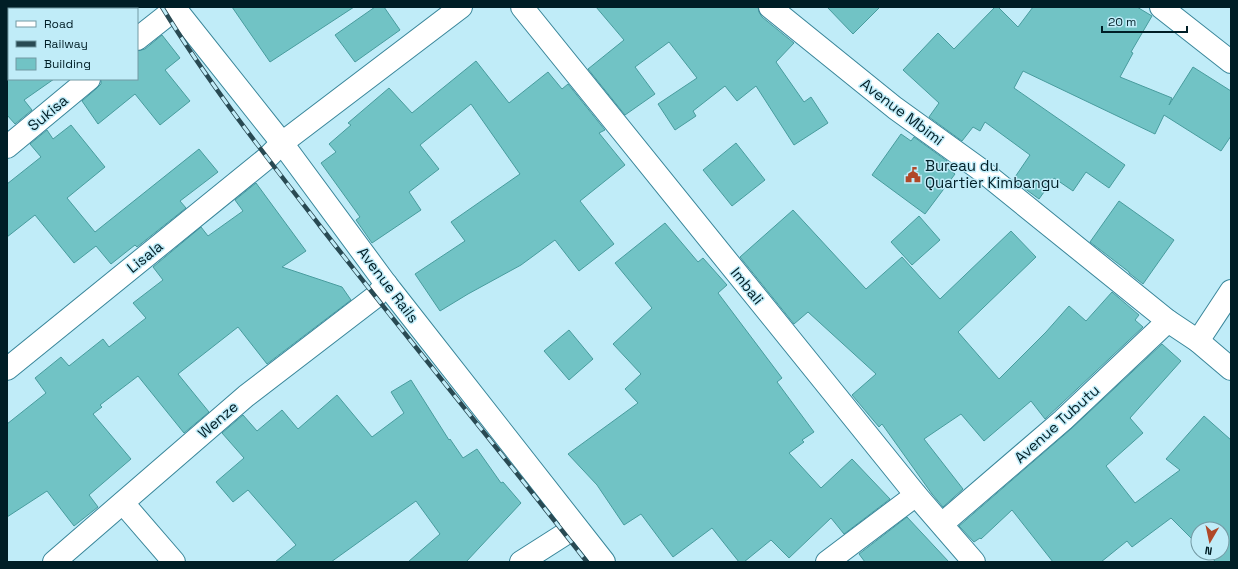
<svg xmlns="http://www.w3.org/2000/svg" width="1238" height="569" font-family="'Space Grotesk',sans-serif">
  <rect width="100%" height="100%" fill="#c0ecf8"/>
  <g fill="#71c3c5" stroke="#489c9e">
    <polygon points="232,7 354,7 270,62"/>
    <polygon points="375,7 384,7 400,30 355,62 335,35"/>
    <polygon points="596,7 758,7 759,12 762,17 794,43 776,62 804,102 811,97 828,123 794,145 756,86 737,101 725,86 693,111 696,116 675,130 658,104 697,78 669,42 635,67 655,94 625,115 588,69 624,40"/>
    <polygon points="827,7 880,7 853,34"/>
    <polygon points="995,7 998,7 1018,27 1033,7 1137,7 1152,16 1131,52 1133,53 1120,77 1172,98 1169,105 1193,67 1231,91 1231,136 1221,151 1164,115 1155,134 1023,71 1014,88 1125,165 1109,188 1086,172 1073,191 1054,178 1039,199 1013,180 1030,155 985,122 980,131 973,127 962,141 929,117 939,103 903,70 938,33 954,49"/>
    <polygon points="162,35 180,58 165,70 190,101 160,125 135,94 98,124 82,101 97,88 101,84 101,79 137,79 137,51 145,49"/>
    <polygon points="476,61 509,103 548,72 562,89 568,84 605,130 599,133 625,165 580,201 614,244 579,271 555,240 521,265 468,294 440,311 415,274 465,241 451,222 520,174 471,104 420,145 439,169 409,192 421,210 372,243 356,220 360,217 321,163 336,152 329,144 351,125 348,123 389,88 412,113"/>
    <polygon points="7,77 8,79 54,79 24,100 32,110 15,124 7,115"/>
    <polygon points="71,125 105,167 67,198 95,232 199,149 218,172 180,201 186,208 137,247 135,245 111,264 96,246 74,263 35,215 7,237 7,184 41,157 30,144 47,130 53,139"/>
    <polygon points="901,134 911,141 914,137 947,161 944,166 955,174 925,214 872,175"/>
    <polygon points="736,143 765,180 732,206 703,170"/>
    <polygon points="256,183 306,251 282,267 342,287 351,300 267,364 238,327 178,374 209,412 184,433 138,376 100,405 102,407 93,414 131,459 89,495 98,507 74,526 47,491 7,517 7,424 46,393 35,378 61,357 69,366 103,339 109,347 146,318 133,303 163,280 153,267 201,227 208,236 243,211 235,200"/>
    <polygon points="1119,201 1174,240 1143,284 1129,273 1129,272 1090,242"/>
    <polygon points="793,210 866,289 902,257 940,299 1011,231 1036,257 958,332 999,379 1046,332 1069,306 1086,321 1112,292 1139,315 1135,320 1143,327 1045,419 1031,401 984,441 961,414 924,439 963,489 943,507 932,494 882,424 879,427 852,395 876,374 808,312 794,324 740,257"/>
    <polygon points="919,216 940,240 912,265 891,242"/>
    <polygon points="665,223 698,262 703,258 727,285 718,293 782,378 777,382 814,432 802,440 804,442 789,453 821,488 852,459 890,499 844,534 831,518 789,558 771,540 744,562 739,562 712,528 673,557 641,514 624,525 597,485 568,454 638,403 625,389 641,374 613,344 652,308 615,263"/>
    <polygon points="569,330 593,359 569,380 544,351"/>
    <polygon points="1162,344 1181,361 1130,418 1143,433 1106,466 1135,503 1180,470 1166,459 1204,416 1231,440 1231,562 1216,562 1206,553 1222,553 1222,529 1198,529 1198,545 1171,518 1132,547 1127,541 1101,562 1053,562 1012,510 981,539 980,538 974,542 959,526 1071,429"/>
    <polygon points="411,380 449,440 450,439 463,458 477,449 501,483 503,482 521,503 466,562 408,562 440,534 416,501 331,562 275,562 296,545 248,490 233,502 216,482 244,458 222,433 243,415 257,431 282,410 298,429 337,395 372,437 404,413 391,392"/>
    <polygon points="907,517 949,562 865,562 859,554"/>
  </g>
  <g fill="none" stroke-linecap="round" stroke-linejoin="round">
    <defs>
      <g id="minor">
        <polyline points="174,7 282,143 386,284 604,562"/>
        <polyline points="522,7 916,495 974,562"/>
        <polyline points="770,7 895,108 981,170 1168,321 1198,341 1231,369"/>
        <polyline points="1161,7 1231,62"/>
        <polyline points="137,39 175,9"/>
        <polyline points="7,147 89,79"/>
        <polyline points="1198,341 1231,291"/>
        <polyline points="7,369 267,158 282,143 461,7"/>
        <polyline points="123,503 174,562"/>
        <polyline points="942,524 1063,420 1168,321"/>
        <polyline points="54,562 246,396 375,297 386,284"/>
        <polyline points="521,562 565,534 575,526"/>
        <polyline points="827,562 916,495"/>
      </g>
    </defs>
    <use href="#minor" stroke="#39869a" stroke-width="24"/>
    <use href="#minor" stroke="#fff" stroke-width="22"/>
    <defs>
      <path id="rail" d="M162,7C209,84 265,155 320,226C408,339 499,450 587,562"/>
    </defs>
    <use href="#rail" stroke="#294a53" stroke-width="4.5"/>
    <use href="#rail" stroke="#c0ecf8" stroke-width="3" stroke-dasharray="9" stroke-linecap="butt"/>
  </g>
  <defs>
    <symbol id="civic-bare" viewBox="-9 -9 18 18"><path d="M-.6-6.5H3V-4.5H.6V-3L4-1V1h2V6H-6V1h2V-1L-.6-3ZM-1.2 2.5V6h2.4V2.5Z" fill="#b04828" stroke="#c0ecf8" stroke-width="2.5" paint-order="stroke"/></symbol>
  </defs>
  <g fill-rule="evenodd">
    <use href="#civic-bare" x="902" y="164" width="22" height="22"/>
  </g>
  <g text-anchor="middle" stroke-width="3" stroke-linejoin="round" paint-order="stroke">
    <g font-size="15" fill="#001e26" stroke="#c0ecf8">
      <text transform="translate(902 112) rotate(37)" y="5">Avenue Mbimi</text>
      <text transform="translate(48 113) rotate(-40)" y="5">Sukisa</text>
      <text transform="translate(145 257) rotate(-39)" y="5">Lisala</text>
      <text transform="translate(388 285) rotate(53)" y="5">Avenue Rails</text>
      <text transform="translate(747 286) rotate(51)" y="5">Imbali</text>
      <text transform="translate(218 420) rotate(-41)" y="5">Wenze</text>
      <text transform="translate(1057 424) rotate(-42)" y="5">Avenue Tubutu</text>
    </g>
    <g font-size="15" fill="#001e26" stroke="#c0ecf8" text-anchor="start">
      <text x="925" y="171">Bureau du<tspan x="925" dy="17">Quartier Kimbangu</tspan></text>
    </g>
  </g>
  <rect width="1238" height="569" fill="none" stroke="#001e26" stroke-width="16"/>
  <rect x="8" y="8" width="130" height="72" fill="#c0ecf8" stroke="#739aa4"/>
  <rect x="16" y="21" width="20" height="6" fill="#ffffff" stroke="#739aa4"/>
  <text x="44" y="28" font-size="12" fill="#001e26">Road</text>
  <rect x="16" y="41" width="20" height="6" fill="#294a53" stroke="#739aa4"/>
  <text x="44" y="48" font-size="12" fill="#001e26">Railway</text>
  <rect x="16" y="58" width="20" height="12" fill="#71c3c5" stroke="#739aa4"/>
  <text x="44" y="68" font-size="12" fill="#001e26">Building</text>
  <g transform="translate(1210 541) rotate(189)"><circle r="19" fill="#c0ecf8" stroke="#739aa4"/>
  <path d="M0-3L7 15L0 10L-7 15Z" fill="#b04828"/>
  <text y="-6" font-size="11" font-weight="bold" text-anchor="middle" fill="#001e26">N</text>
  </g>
  <path d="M1102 26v6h85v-6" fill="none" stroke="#001e26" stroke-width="2"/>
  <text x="1108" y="26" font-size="12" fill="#001e26" stroke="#c0ecf8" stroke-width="3" paint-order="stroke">20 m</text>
</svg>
